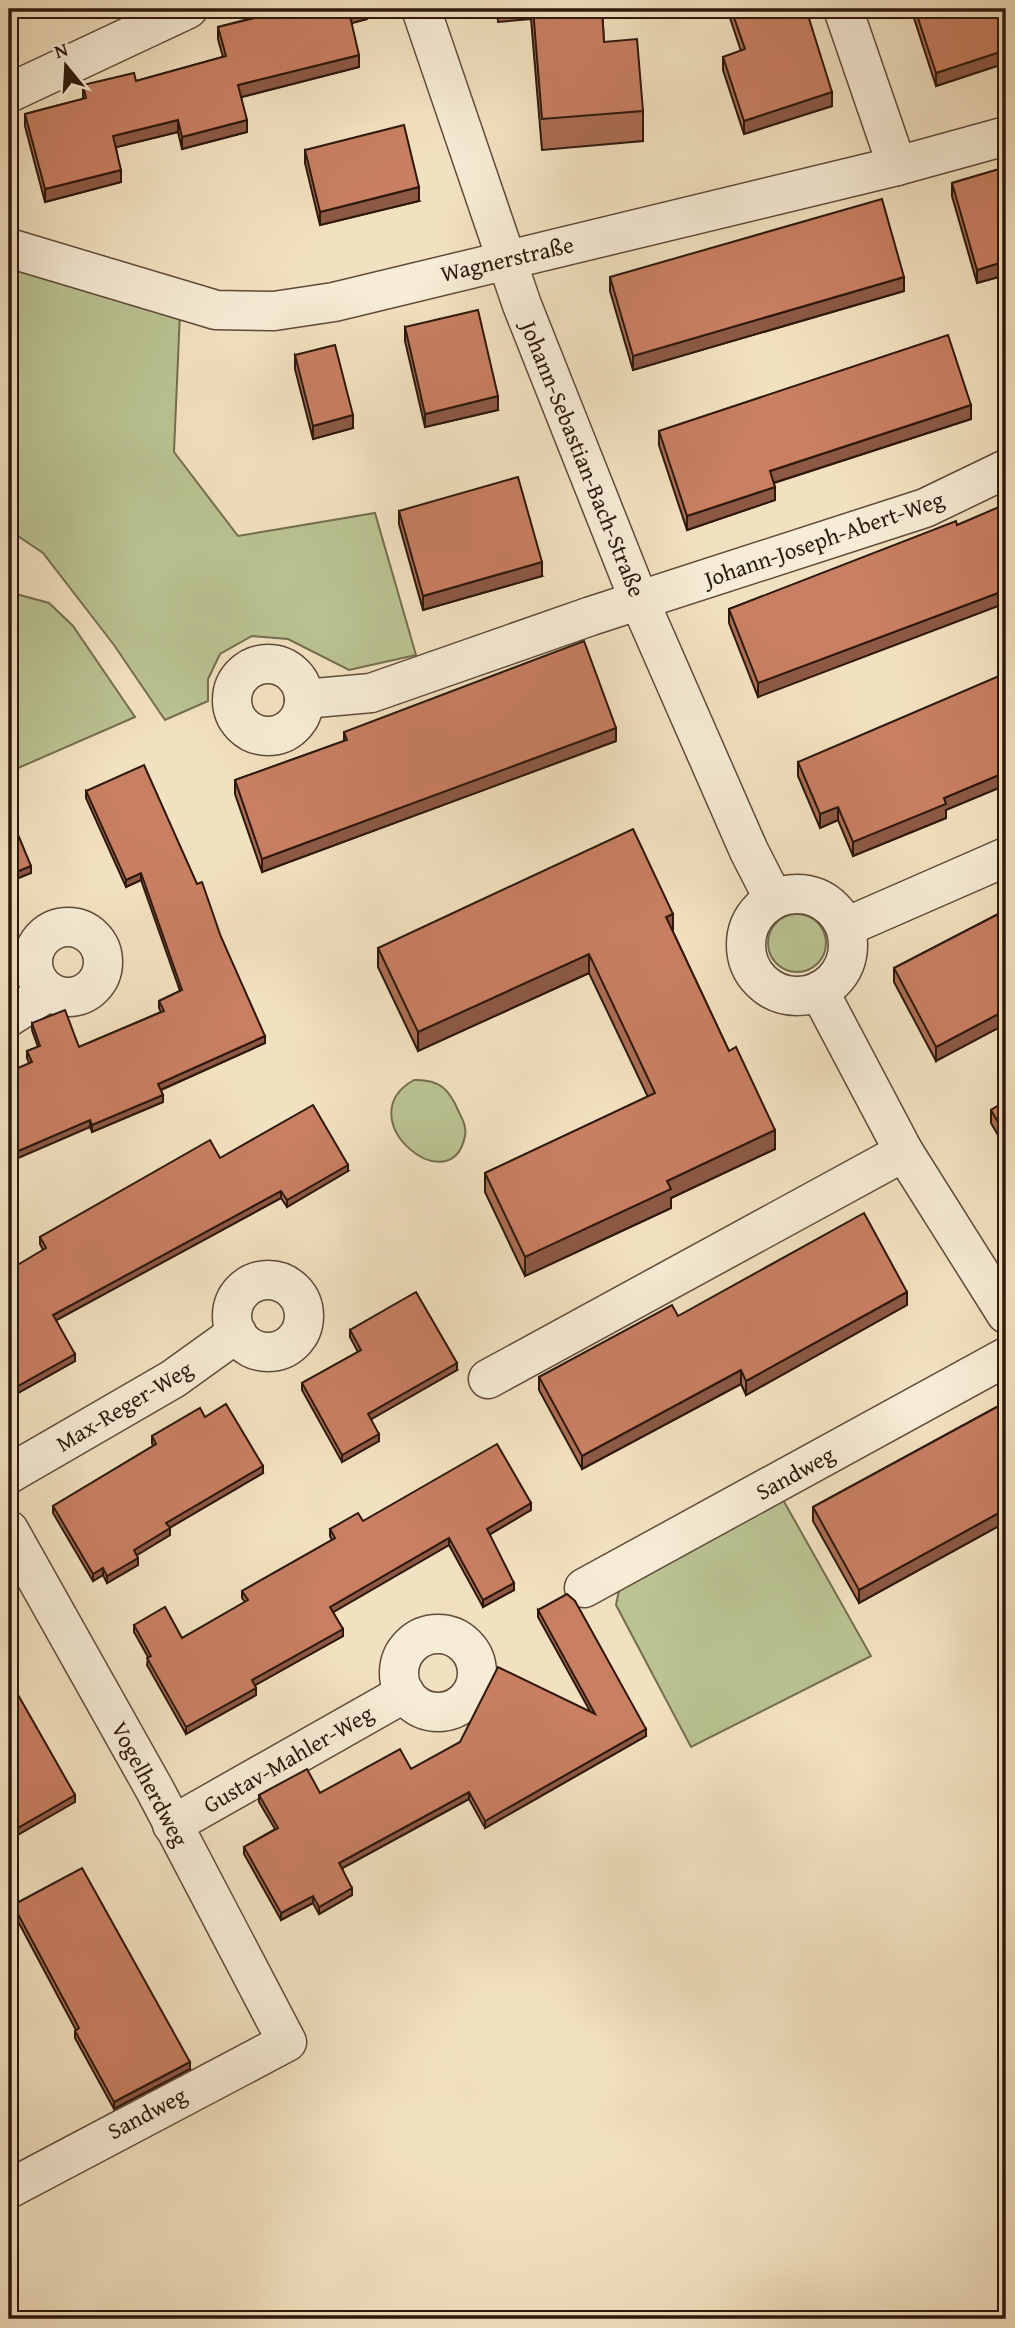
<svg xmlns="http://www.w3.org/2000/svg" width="1015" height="2328" font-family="'Gentium Book Plus',serif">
  <rect width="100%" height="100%" fill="#f2e1c0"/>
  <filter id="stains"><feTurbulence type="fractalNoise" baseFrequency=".00286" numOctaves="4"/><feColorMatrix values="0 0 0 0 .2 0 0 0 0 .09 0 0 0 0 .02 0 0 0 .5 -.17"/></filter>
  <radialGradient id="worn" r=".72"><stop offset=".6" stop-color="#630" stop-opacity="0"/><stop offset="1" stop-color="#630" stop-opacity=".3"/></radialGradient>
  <g fill="#bac392" stroke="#746e4f" stroke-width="2">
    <polygon points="9,261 180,312 174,452 238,536 375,513 416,655 349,670 288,639 252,636 220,654 208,679 208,701 165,720 114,645 43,553 9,530"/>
    <polygon points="9,592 49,603 73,626 135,717 9,772"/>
    <circle cx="797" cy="943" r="29"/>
    <path d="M414,1080C439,1079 449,1089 458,1110C462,1119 467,1126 465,1136C451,1205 346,1118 414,1080Z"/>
    <polygon points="782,1498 871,1656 691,1747 616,1605 620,1585"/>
  </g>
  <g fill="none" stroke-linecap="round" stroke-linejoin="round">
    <defs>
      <g id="minor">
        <polyline points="421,9 522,305 639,600 749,851 773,898"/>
        <polyline points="843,9 897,166"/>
        <polyline points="9,93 188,9"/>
        <polyline points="9,248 216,310 274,311 334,302 897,166 1006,136"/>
        <circle cx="268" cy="700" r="36"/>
        <polyline points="304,699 371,693 591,616 925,508 1006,469"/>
        <circle cx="797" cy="945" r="51"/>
        <polyline points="846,927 1006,857"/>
        <circle cx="68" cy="962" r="35"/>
        <polyline points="819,991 904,1152 1006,1314"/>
        <polyline points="9,1017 48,992"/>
        <circle cx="268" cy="1316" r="36"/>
        <polyline points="488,1379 904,1152"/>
        <polyline points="9,1474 173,1379 237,1333"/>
        <polyline points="9,1530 155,1790 287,2042 9,2189"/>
        <polyline points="584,1588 1006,1357"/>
        <circle cx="438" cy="1673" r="39"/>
        <polyline points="172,1825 405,1693"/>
      </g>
    </defs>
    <use href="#minor" stroke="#5f4a39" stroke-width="41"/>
    <use href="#minor" stroke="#f7ecd6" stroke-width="38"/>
  </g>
  <g fill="#ac6d54" stroke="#2e180c" stroke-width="2">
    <polygon points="268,9 367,9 367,19 351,23 359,67 241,97 247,132 182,149 178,132 116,147 121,182 45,202 25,126 25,114 83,99 83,85 136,81 223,57 218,39 218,27 268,14"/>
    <polygon points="497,9 602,9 604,42 643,111 643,141 542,150 531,19 498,22"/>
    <polygon points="727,9 806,9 832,106 744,134 723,70 723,57 741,51"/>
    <polygon points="913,9 1006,9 1006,63 936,86 913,15"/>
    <polygon points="305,150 419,201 320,225 305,163"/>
    <polygon points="1006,167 1006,275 977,283 952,196 952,183"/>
    <polygon points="610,277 904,291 633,370 610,291"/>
    <polygon points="405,327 498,410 425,427 405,341"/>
    <polygon points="295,355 353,428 313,439 295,369"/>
    <polygon points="971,419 774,483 775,500 687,530 659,445 659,431"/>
    <polygon points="399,511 542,576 423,610 399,524"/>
    <polygon points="957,525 758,697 729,623 729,609"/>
    <polygon points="344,732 616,741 262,872 235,794 235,780 344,741"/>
    <polygon points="798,762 946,810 946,818 853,856 838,820 820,828 798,776"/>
    <polygon points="86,791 221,937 265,1043 161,1090 163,1102 92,1132 90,1127 29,1063 27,1058 27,1051 38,1047 32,1030 32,1023 79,1047 161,1012 159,1008 159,1001 180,991 141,880 126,887 86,798"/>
    <polygon points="1006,910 936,1061 894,982 894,968"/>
    <polygon points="673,932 775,1149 671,1198 671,1208 525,1276 485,1192 485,1173 648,1097 589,973 418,1051 378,967 378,948"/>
    <polygon points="1006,1101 1006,1149 991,1123 991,1110"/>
    <polygon points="220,1158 348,1171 287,1207 281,1198 56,1320 75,1361 9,1398 43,1250 40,1244 40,1237"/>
    <polygon points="907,1305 746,1395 741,1384 582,1469 539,1390 539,1377 678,1316"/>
    <polygon points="350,1330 457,1370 371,1419 379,1441 342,1462 302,1390 302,1383 358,1352 350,1337"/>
    <polygon points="1006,1402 1006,1522 859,1603 813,1521 813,1507"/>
    <polygon points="205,1417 263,1473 169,1528 170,1535 136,1555 138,1565 107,1583 103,1575 93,1581 53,1513 53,1506 153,1446 152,1443 152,1436"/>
    <polygon points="531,1510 489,1535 514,1590 483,1607 449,1545 333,1612 343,1636 255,1685 256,1695 186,1734 147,1665 148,1657 134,1632 134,1625 182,1638 245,1602 242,1598 242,1591 332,1540 330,1536 330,1529 363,1521"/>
    <polygon points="538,1610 646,1736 485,1828 469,1799 342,1868 352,1895 319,1914 313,1903 281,1920 244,1854 244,1847 275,1829 259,1802 259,1795 320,1793 411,1769 590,1711 538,1617"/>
    <polygon points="13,1905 190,2069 114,2109 75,2038 75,2031 76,2030 13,1912"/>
  </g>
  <g fill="#8c5945" stroke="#2e180c" stroke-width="2">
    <polygon points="361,9 367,9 367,19 349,24 349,12"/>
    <polygon points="1006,50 1006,63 936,86 936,73"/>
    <polygon points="359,55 359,67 238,98 238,85"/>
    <polygon points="832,92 832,106 744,134 744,121"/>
    <polygon points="178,120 178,132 113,148 113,136"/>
    <polygon points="247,120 247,132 182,149 182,137"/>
    <polygon points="121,170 121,182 45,202 45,189"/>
    <polygon points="419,187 419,201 320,225 320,212"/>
    <polygon points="1006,261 1006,275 977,283 977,270"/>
    <polygon points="904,277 904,291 633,370 633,356"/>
    <polygon points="498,396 498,410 425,427 425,414"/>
    <polygon points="971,405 971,419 770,484 770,471"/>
    <polygon points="353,415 353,428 313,439 313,426"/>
    <polygon points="775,487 775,500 687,530 687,516"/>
    <polygon points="542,562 542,576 423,610 423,596"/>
    <polygon points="1006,590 1006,603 758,697 758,683"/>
    <polygon points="616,728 616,741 262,872 262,859"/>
    <polygon points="1006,772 1006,785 946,810 946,818 853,856 853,842 944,798"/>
    <polygon points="838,807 838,820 820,828 820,814"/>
    <polygon points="31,866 31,873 9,882 9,875"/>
    <polygon points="141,873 141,880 126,887 126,880"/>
    <polygon points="673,914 673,934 666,917"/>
    <polygon points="589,954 589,973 418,1051 418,1032"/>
    <polygon points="1006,1010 1006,1024 936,1061 936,1047"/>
    <polygon points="265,1036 265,1043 158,1091 158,1084"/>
    <polygon points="163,1095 163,1102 92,1132 92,1125"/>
    <polygon points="90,1120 90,1127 9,1162 9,1155"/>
    <polygon points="775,1130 775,1149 671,1198 671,1208 525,1276 525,1257 667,1181"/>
    <polygon points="348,1165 348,1171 287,1207 287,1200"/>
    <polygon points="281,1191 281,1198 53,1322 53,1315"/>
    <polygon points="907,1292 907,1305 746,1395 746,1381"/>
    <polygon points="75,1354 75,1361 9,1398 9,1391"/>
    <polygon points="457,1363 457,1370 368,1421 368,1414"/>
    <polygon points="741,1370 741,1384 582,1469 582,1456"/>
    <polygon points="379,1434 379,1441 342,1462 342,1455"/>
    <polygon points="263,1466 263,1473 166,1530 166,1523"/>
    <polygon points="531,1503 531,1510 487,1536 487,1529"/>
    <polygon points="1006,1509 1006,1522 859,1603 859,1590"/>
    <polygon points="170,1528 170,1535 134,1557 134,1550"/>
    <polygon points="449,1538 449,1545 330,1614 330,1607"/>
    <polygon points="138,1558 138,1565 107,1583 107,1576"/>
    <polygon points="103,1568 103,1575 93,1581 93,1574"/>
    <polygon points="514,1583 514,1590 483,1607 483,1600"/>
    <polygon points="343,1629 343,1636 252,1687 252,1680"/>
    <polygon points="256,1688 256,1695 186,1734 186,1727"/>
    <polygon points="646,1729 646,1736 485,1828 485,1821"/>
    <polygon points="469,1792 469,1799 339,1870 339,1863"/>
    <polygon points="75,1795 75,1802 9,1840 9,1833"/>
    <polygon points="352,1888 352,1895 319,1914 319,1907"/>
    <polygon points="313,1896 313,1903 281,1920 281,1913"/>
    <polygon points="190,2062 190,2069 114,2109 114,2102"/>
  </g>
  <g fill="#c87f62" stroke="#2e180c" stroke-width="2">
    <polygon points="270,9 361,9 349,12 359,55 238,85 247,120 182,137 178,120 113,136 121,170 45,189 25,114 86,98 83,85 134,73 136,81 226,56 218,27 271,14"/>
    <polygon points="533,9 602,9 604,42 637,39 643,111 542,119"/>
    <polygon points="731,9 806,9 832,92 744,121 723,57 745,49"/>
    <polygon points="915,9 1006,9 1006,50 936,73"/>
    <polygon points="404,125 419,187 320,212 305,150"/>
    <polygon points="1006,167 1006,261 977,270 952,183"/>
    <polygon points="882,199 904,277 633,356 610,277"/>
    <polygon points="478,310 498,396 425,414 405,327"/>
    <polygon points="948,335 971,405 770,471 775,487 687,516 659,431"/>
    <polygon points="335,345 353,415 313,426 295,355"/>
    <polygon points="518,477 542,562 423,596 399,511"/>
    <polygon points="1006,504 1006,590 758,683 729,609 956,521 957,525"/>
    <polygon points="584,641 616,728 262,859 235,780 347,740 344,732"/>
    <polygon points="1006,673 1006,772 944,798 946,804 853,842 838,807 820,814 798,762"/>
    <polygon points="144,765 197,884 202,882 221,937 265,1036 158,1084 163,1095 92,1125 90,1120 9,1155 9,1072 32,1062 27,1051 40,1046 32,1023 65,1010 79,1047 164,1011 159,1001 182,990 141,873 126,880 86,791"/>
    <polygon points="9,813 31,866 9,875"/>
    <polygon points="633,829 673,914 666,917 698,985 729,1051 736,1047 775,1130 667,1181 671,1189 525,1257 485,1173 655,1093 589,954 418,1032 378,948"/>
    <polygon points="1006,910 1006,1010 936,1047 894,968"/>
    <polygon points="1006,1101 1006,1136 991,1110"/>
    <polygon points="313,1105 348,1165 287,1200 281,1191 53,1315 75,1354 9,1391 9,1270 46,1248 40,1237 210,1140 220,1158"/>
    <polygon points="864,1213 907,1292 746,1381 741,1370 582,1456 539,1377 672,1305 678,1316"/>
    <polygon points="416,1292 457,1363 368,1414 379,1434 342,1455 302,1383 361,1350 350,1330"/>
    <polygon points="1006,1402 1006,1509 859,1590 813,1507"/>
    <polygon points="226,1404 263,1466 166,1523 170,1528 134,1550 138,1558 107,1576 103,1568 93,1574 53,1506 156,1444 152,1436 200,1408 205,1417"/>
    <polygon points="497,1444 531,1503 487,1529 514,1583 483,1600 449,1538 330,1607 343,1629 252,1680 256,1688 186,1727 147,1658 151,1656 134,1625 165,1607 182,1638 248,1600 242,1591 335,1538 330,1529 358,1513 363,1521"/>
    <polygon points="567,1594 575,1601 646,1729 485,1821 469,1792 339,1863 352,1888 319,1907 313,1896 281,1913 244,1847 278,1828 259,1795 307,1769 320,1793 400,1749 411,1769 460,1742 498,1667 595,1714 538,1610"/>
    <polygon points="17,1693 75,1795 9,1833 9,1697"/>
    <polygon points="82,1868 190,2062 114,2102 75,2031 79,2028 13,1905"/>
  </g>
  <g text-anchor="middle" stroke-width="5" stroke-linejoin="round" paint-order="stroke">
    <g font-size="23" fill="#2e180c" stroke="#f7ecd6">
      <text transform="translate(507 259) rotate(-13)" y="8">Wagnerstraße</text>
      <text transform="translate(583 459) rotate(68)" y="8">Johann-Sebastian-Bach-Straße</text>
      <text transform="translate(824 539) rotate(-19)" y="8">Johann-Joseph-Abert-Weg</text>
      <text transform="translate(124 1406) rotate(-31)" y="8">Max-Reger-Weg</text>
      <text transform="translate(795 1473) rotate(-29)" y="8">Sandweg</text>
      <text transform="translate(288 1759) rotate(-30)" y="8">Gustav-Mahler-Weg</text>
      <text transform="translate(150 1784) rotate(62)" y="8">Vogelherdweg</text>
      <text transform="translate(147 2113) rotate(-28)" y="8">Sandweg</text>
    </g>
  </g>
  <rect width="1015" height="2328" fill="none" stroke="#f2e1c0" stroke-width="35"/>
  <rect x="10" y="10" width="994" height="2307" fill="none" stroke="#2e180c" stroke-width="3.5"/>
  <rect x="18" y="18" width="980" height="2293" fill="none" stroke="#2e180c" stroke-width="2"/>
  <g transform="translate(66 66) rotate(342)" stroke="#f7ecd6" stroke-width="5" paint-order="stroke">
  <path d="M0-5L12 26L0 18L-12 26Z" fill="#2e180c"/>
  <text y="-10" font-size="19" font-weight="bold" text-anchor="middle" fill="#2e180c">N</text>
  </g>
  <rect width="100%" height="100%" filter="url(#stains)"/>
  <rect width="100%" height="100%" fill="url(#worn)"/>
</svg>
